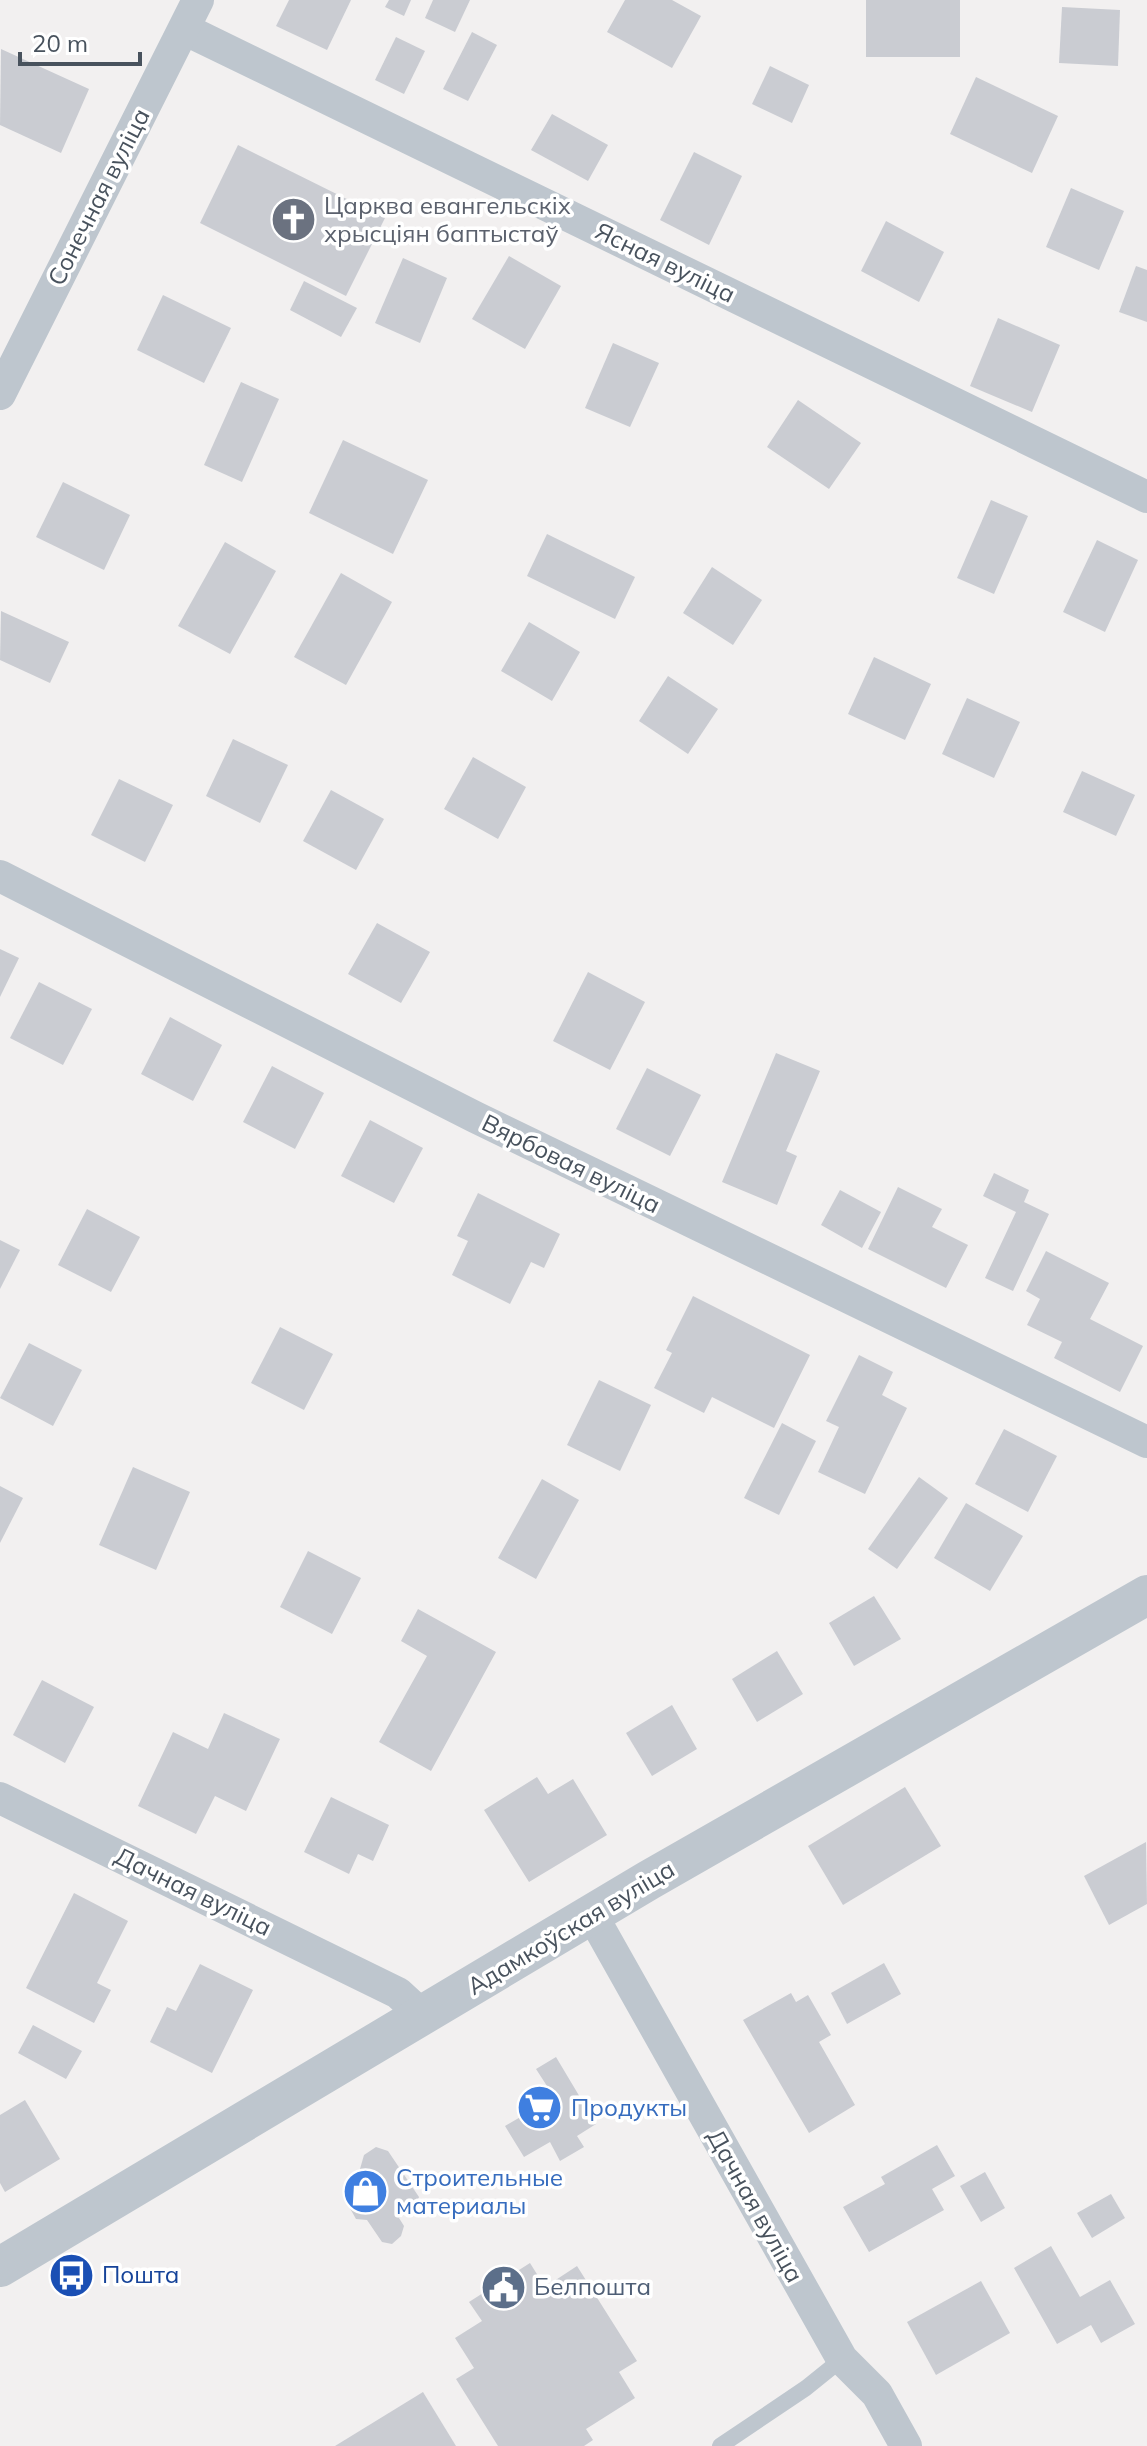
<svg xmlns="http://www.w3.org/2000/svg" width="1147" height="2446" font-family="Mulish,sans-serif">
  <rect width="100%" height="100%" fill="#f2f0f0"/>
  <g fill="#caccd2">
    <polygon points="289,0 351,0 327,50 276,26"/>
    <polygon points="389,0 411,0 404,16 385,7"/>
    <polygon points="433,0 470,0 455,32 425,18"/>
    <polygon points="625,0 672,0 701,16 672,68 607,32"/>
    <rect x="866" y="0" width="94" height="57"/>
    <polygon points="1062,7 1120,10 1118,66 1059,63"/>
    <polygon points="472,32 497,45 468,101 443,89"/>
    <polygon points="396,37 425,51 404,94 375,80"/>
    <polygon points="1,49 89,89 61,153 0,125"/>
    <polygon points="770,66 809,85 792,123 752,104"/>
    <polygon points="976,77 1058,116 1032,173 950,134"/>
    <polygon points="552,114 608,145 588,181 531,150"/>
    <polygon points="238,145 385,218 346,296 200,223"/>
    <polygon points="694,152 742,176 709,245 660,220"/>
    <polygon points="1071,188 1124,211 1099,270 1046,247"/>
    <polygon points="886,221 944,252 919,302 861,271"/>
    <polygon points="509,256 561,286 525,349 472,319"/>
    <polygon points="403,258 447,278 420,343 375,323"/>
    <polygon points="1136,266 1147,270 1147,322 1119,312"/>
    <polygon points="304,281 357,308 341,337 290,310"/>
    <polygon points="163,295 231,328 204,383 137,350"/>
    <polygon points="998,318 1060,345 1032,412 970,386"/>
    <polygon points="613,343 659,363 630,427 585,408"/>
    <polygon points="241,382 279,399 242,482 204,465"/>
    <polygon points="798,400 861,443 829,489 767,447"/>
    <polygon points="343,440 428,480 393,554 309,513"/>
    <polygon points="63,482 130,515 104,570 36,537"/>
    <polygon points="991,500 1028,516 994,594 957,578"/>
    <polygon points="547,534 635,577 615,619 527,576"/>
    <polygon points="1097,540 1138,560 1105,632 1063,612"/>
    <polygon points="225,542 276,571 230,654 178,626"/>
    <polygon points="712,567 762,600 733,645 683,613"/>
    <polygon points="341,573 392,602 346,685 294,657"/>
    <polygon points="1,611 69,642 50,683 0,660"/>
    <polygon points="529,622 580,652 552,701 501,671"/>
    <polygon points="874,657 931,684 905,740 848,714"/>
    <polygon points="668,676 718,709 688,754 639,721"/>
    <polygon points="967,698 1020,722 994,778 942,754"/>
    <polygon points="233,739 288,765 260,823 206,796"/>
    <polygon points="473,757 526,787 498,839 444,809"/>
    <polygon points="1082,771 1135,795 1116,836 1063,812"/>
    <polygon points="119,779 173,805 145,862 91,835"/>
    <polygon points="331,790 384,819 356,870 303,841"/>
    <polygon points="377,923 430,952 401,1003 348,974"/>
    <polygon points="0,949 19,958 0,997"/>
    <polygon points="588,972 645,1002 610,1070 553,1041"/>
    <polygon points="39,982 92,1009 63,1065 10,1038"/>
    <polygon points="170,1017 222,1045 193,1101 141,1074"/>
    <polygon points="776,1053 820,1071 786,1151 797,1156 777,1205 722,1182"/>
    <polygon points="272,1066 324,1093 295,1149 243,1122"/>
    <polygon points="647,1068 701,1095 670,1156 616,1129"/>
    <polygon points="370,1120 423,1148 394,1203 341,1176"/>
    <polygon points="994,1173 1029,1190 1024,1202 1049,1214 1013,1291 985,1278 1016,1212 983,1196"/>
    <polygon points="898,1187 942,1209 932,1227 968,1245 946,1288 868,1249"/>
    <polygon points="840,1190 881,1212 862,1248 821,1225"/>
    <polygon points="478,1193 560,1234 544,1268 531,1262 510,1304 452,1275 468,1241 457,1236"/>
    <polygon points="87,1209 140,1237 111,1292 58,1265"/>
    <polygon points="0,1240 20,1250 0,1289"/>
    <polygon points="1046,1251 1109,1283 1090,1319 1143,1346 1120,1392 1054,1358 1062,1342 1027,1325 1040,1299 1026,1291"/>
    <polygon points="693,1296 810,1355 774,1428 712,1397 704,1413 654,1388 672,1353 666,1350"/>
    <polygon points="280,1327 333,1354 304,1410 251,1383"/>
    <polygon points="29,1343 82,1370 53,1426 0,1398"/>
    <polygon points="859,1355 893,1372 882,1395 907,1408 865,1494 818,1472 839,1427 826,1421"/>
    <polygon points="599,1380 651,1405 620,1471 567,1445"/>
    <polygon points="782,1423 816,1441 779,1515 744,1498"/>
    <polygon points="1004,1429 1057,1456 1028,1512 975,1484"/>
    <polygon points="133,1467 190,1492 156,1570 99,1545"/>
    <polygon points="919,1477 948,1498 897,1569 868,1549"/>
    <polygon points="542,1479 579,1500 536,1579 498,1558"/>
    <polygon points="0,1486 23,1498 0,1543"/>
    <polygon points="966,1503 1023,1536 990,1591 934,1558"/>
    <polygon points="308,1551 361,1578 332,1634 280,1607"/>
    <polygon points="874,1596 901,1639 854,1666 829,1623"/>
    <polygon points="418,1609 496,1652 431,1771 379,1742 427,1656 401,1641"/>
    <polygon points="777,1651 803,1694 757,1722 732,1679"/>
    <polygon points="42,1680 94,1707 65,1763 13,1735"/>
    <polygon points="672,1705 697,1749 652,1776 626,1733"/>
    <polygon points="224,1713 280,1739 246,1811 215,1796 196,1834 138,1806 173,1732 208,1749"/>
    <polygon points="537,1777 548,1794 573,1779 607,1835 529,1882 484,1810"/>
    <polygon points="905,1787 941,1846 843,1905 808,1846"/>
    <polygon points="331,1797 389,1825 373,1861 358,1854 349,1874 304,1852"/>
    <polygon points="1146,1842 1147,1904 1109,1925 1084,1876"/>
    <polygon points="74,1893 128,1921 97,1983 111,1990 94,2023 26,1988"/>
    <polygon points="884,1963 901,1994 847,2024 831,1993"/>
    <polygon points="200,1964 253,1990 212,2073 150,2042 167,2007 176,2011"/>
    <polygon points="791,1993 796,2002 808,1995 831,2035 819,2042 855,2105 809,2133 743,2020"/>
    <polygon points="33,2025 82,2051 66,2079 18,2053"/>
    <polygon points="556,2057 596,2124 577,2136 584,2147 560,2161 550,2142 524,2157 505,2126 529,2112 522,2101 547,2086 536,2069"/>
    <polygon points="25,2100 60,2159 5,2192 0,2183 0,2115"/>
    <polygon points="937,2145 955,2176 932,2189 944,2210 869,2252 843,2207 885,2184 881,2177"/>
    <polygon points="376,2147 388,2151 419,2197 414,2210 399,2218 404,2226 401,2236 392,2244 382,2242 367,2220 356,2219 347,2203 352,2190 366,2180 360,2169 364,2155"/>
    <polygon points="985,2172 1005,2208 981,2222 960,2186"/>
    <polygon points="1111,2194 1125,2218 1092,2238 1077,2213"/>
    <polygon points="1051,2246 1080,2297 1110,2280 1135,2324 1101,2343 1091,2325 1057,2344 1014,2268"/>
    <polygon points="530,2263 545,2287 577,2266 637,2361 619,2372 635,2398 586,2429 593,2440 584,2446 498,2446 456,2379 474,2368 455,2338 482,2321 469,2302"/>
    <polygon points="981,2281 1010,2333 936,2375 907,2322"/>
    <polygon points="423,2392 456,2446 335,2446"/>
  </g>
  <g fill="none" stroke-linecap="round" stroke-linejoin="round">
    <polyline stroke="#bec6ce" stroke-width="16" points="720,2446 806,2388 842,2359"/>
    <g stroke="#bec6ce" stroke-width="32">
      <polyline points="184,29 1147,497"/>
      <polyline points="0,394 198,0"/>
      <polyline points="0,876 475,1117 1147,1442"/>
      <polyline points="0,1798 398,1993 423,2016"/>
      <polyline points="592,1915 842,2359 877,2394 906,2446"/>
    </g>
    <polyline stroke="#bec6ce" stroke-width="40" points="0,2267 649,1880 1147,1595"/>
  </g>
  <defs>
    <symbol id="church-disc" viewBox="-11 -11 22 22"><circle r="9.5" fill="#6b7280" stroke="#fff"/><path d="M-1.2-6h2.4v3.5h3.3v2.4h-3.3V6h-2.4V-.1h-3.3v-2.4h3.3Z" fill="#fff"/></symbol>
    <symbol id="supermarket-disc" viewBox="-11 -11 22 22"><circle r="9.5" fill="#3f7fe0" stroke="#fff"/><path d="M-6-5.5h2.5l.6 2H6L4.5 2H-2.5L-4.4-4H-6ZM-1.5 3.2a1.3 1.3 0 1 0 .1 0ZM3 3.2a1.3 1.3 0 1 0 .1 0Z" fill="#fff"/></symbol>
    <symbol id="shop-disc" viewBox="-11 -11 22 22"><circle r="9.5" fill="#3f7fe0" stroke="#fff"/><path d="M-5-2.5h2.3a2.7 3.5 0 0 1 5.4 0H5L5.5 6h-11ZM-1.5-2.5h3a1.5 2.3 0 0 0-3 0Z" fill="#fff"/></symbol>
    <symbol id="bus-disc" viewBox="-11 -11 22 22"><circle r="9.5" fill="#1a4fb4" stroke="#fff"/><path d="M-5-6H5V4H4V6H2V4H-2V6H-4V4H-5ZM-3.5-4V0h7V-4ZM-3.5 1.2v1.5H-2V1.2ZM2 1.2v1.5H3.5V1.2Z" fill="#fff"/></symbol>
    <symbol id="civic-disc" viewBox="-11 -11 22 22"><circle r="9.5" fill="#5c6f8a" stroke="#fff"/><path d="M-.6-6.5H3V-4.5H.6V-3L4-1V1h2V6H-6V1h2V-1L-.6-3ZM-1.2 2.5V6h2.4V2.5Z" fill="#fff"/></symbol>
  </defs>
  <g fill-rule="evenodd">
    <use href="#church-disc" x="268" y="194" width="51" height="51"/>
    <use href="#supermarket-disc" x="514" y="2082" width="51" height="51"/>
    <use href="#shop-disc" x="340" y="2166" width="51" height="51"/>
    <use href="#bus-disc" x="46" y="2250" width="51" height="51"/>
    <use href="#civic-disc" x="478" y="2262" width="51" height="51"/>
  </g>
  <g text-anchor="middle" stroke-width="7" stroke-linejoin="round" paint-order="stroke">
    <g font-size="24" fill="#48525d" stroke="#fff">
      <text transform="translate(99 197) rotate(-63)" y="8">Сонечная вуліца</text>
      <text transform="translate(665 263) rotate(26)" y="8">Ясная вуліца</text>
      <text transform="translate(571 1164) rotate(26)" y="8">Вярбовая вуліца</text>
      <text transform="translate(193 1892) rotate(26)" y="8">Дачная вуліца</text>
      <text transform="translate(571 1928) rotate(-31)" y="8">Адамкоўская вуліца</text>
      <text transform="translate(755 2206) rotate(61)" y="8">Дачная вуліца</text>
    </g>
    <g font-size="24" fill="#5b616d" stroke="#fff" text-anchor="start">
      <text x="324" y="214">Царква евангельскіх<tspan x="324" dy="28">хрысціян баптыстаў</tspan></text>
    </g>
    <g font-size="24" fill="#366cbe" stroke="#fff" text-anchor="start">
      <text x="571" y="2116">Продукты</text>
      <text x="396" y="2186">Строительные<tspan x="396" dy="28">материалы</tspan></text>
    </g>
    <g font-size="24" fill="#164399" stroke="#fff" text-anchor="start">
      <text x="102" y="2283">Пошта</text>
    </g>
    <g font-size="24" fill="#4e5e75" stroke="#fff" text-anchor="start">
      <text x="534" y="2295">Белпошта</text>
    </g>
  </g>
  <path d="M20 52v12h120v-12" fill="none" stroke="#48525d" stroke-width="4"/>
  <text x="32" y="52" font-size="24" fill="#48525d" stroke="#ffffff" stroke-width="6" paint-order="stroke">20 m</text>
</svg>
